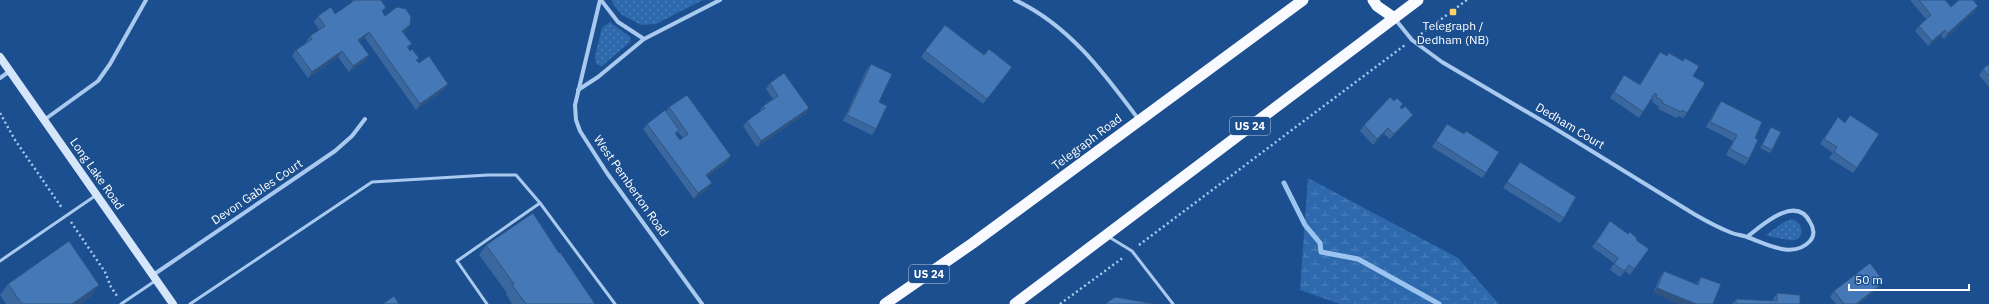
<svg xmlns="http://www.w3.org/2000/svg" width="1989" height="304" font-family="'IBM Plex Sans',sans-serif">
  <defs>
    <pattern id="grass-dots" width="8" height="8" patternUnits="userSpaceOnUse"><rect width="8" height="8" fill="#2e69ad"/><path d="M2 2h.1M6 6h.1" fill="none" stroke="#4d80b9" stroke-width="1.8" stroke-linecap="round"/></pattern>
    <pattern id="wetland-marsh" width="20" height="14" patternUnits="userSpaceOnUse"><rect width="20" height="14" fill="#2e69ad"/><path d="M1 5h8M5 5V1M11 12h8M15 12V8" fill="none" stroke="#4d80b9"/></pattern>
  </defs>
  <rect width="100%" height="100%" fill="#1b4f8f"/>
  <g fill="url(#grass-dots)">
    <polygon points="612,0 703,0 656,24 641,25 622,15 613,4"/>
    <polygon points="610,22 630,37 630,42 602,66 596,64 595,56 602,28"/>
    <path d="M1791,219C1801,221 1807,235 1795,240C1790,241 1784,239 1779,238C1774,237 1770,237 1766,235L1784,222Z"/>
  </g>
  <polygon fill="url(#wetland-marsh)" points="1308,178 1458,258 1499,304 1340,304 1300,290"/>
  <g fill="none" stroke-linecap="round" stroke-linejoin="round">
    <polyline stroke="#9cc4f0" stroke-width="5" points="1284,183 1305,225 1320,243 1321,252 1358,259 1439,304"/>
    <g stroke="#a9c9ee" stroke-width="2.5" stroke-dasharray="2 3" stroke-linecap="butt">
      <polyline points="1421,34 1467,0"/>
      <polyline points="0,113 15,140 62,208"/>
      <polyline points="71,222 105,272 111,287 117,296"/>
      <polyline points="1139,245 1405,45"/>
      <polyline points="1060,304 1124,257"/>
    </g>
    <g stroke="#a9c9ee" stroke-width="3">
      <polyline points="1109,237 1132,251 1173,304"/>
      <polyline points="0,261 95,196"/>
      <polyline points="121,304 155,281"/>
      <polyline points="190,304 372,182 488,175 516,175 540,203 615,304"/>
      <polyline points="487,304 457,261 540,203"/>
    </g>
    <g stroke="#a9c9ee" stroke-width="4">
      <polyline points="600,0 575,105 576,120 580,131 607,173 702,304"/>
      <polyline points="601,0 618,22 644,39 720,0"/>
      <path d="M1015,0C1069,25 1104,73 1139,120"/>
      <path d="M1395,19L1412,40L1442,62L1551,126L1694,214C1706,221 1719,228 1732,233C1737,235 1742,235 1747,237C1765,243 1793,260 1810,241C1815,236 1814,228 1810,222C1796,194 1762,225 1747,237"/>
      <polyline points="0,78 10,71"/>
      <polyline points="578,90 598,77 644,39"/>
      <polyline points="44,120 98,81 110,64 146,0"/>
      <polyline points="153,275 335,151 352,136 365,119"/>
    </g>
    <polyline stroke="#d6e6fa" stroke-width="8" points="0,57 173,304"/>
    <g stroke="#f8faff" stroke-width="11">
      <polyline points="1373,0 1377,6 1393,17"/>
      <polyline points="885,304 973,243 1303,0"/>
      <polyline points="1015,304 1418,0"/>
    </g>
  </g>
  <g fill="#3a679d" fill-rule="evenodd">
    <polygon points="352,0 381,0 383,13 385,16 406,31 404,33 409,49 419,58 417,61 419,63 448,84 444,90 416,110 365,38 359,42 365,61 349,72 338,57 308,78 292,56 296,50 307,43 306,42 310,36 319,30 314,22 318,16 335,14 352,2"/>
    <polygon points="1910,0 1945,0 1951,7 1974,12 1944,39 1941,36 1928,46 1915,31 1919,26 1926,19"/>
    <polygon points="925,51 984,55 1012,67 983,104 921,57"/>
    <polygon points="1660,52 1667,56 1669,53 1693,76 1687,113 1683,118 1678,116 1677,118 1658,109 1659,107 1652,102 1653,100 1651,99 1639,118 1610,98 1624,75 1640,84"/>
    <polygon points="871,64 879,102 876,129 872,135 843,121 867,69"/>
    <polygon points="1989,64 1989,87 1979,75 1983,69"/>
    <polygon points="770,83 809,108 805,114 757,147 743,126 747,121 759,112 763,106 773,99 766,89"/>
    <polygon points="1394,101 1403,104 1400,108 1409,120 1390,139 1384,134 1373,145 1360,131 1364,125"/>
    <polygon points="1721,101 1755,138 1749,159 1745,165 1726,155 1733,141 1706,127 1717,107"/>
    <path d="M669,107L727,162L707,177L708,189L694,199L643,129L647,124L666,112ZM678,132L683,138L680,140L676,134Z"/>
    <polygon points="1838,117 1857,168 1853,173 1829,158 1833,153 1820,144"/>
    <polygon points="1447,124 1463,134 1466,131 1486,173 1482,178 1432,147"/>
    <polygon points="1771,127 1772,150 1770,153 1760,148"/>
    <polygon points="1520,162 1564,218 1560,223 1503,188"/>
    <polygon points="1610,221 1649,249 1630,275 1625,271 1620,277 1610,270 1614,263 1592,247"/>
    <polygon points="486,245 559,253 595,304 512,304 506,294 507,293 479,255"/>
    <polygon points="1664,271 1696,284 1701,277 1721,284 1653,293 1660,277"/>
    <polygon points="1884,282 1880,287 1859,304 1836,304 1830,297 1834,291"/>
    <polygon points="8,284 99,285 91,296 80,304 6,304 0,295"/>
    <polygon points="1777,293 1800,304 1732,304 1736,299 1773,301 1773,299"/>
  </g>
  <g fill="#305480">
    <polygon points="1978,6 1974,12 1944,39 1948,33"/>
    <polygon points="410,25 406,31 398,37 402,31"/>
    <polygon points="1945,30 1941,36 1928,46 1932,41"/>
    <polygon points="369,32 365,38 354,46 358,40"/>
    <polygon points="342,51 338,57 308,78 312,72"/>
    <polygon points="369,55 365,61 349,72 353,66"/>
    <polygon points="448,84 444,90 416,110 420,104"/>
    <polygon points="809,108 805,114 757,147 761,141"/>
    <polygon points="1413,115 1409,120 1390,139 1394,134"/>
    <polygon points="1388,128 1384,134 1373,145 1377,139"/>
    <polygon points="731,156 727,162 702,181 706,175"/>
    <polygon points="712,183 708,189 694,199 698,193"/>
    <polygon points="1884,282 1880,287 1859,304 1856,304"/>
    <polygon points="99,285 91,296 80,304 72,304"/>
    <polygon points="1657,288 1696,304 1678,304 1653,293"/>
  </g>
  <g fill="#4478b7" stroke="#305480">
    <polygon points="355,0 381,0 386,8 382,11 385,16 397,7 406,9 411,17 410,25 402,31 412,44 407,47 410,51 412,49 419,58 416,60 419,63 429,56 448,84 420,104 369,32 358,40 369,55 353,66 342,51 312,72 296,50 312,39 310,36 325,26 318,16 331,7 335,14"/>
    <polygon points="1919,0 1945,0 1951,7 1959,0 1973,0 1978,6 1948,33 1945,30 1932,41 1919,26 1931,15"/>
    <polygon points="945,25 984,55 989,49 1012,67 987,99 925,51"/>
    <polygon points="1660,52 1667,56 1669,53 1683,61 1685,58 1699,66 1693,76 1705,83 1687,113 1682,110 1681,112 1662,103 1663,101 1656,97 1657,95 1655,93 1643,112 1614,92 1624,75 1640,85"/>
    <polygon points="871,64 892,74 879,102 887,106 876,129 847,115"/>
    <polygon points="1989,64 1989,76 1983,69"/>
    <polygon points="784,73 809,108 761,141 747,121 765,108 763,106 778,96 770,83"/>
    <polygon points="687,95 731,156 706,175 712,183 698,193 647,124 665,110 679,130 675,133 680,140 688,134 669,107"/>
    <polygon points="1390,97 1394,101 1397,98 1403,104 1400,107 1402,109 1405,106 1413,115 1394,134 1388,128 1377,139 1364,125"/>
    <polygon points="1721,101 1762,122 1755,138 1758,140 1749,159 1730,149 1737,135 1710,122"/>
    <polygon points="1850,115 1879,134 1857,168 1834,152 1837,147 1824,139 1838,117 1845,123"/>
    <polygon points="1447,124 1464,134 1466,131 1499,152 1486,173 1436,141"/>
    <polygon points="1771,127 1781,132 1772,150 1762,145"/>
    <polygon points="1520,162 1576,197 1564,218 1507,182"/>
    <polygon points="533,213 559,253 560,252 595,304 526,304 512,285 514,284 486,245"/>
    <polygon points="1610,221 1628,234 1630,232 1637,238 1636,240 1649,249 1634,269 1629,265 1624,271 1614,264 1618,258 1596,242"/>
    <polygon points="69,241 99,285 72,304 22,304 8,284"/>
    <polygon points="1870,263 1884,282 1856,304 1844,304 1834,291"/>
    <polygon points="1664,271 1698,285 1701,277 1721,284 1713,304 1696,304 1657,288"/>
    <polygon points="1777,293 1800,295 1800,304 1736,304 1736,299 1777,301"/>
    <polygon points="394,296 399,304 383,304"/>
    <polygon points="1115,297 1155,304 1105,304"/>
  </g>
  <rect fill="#ffd166" stroke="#1b4f8f" stroke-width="1.5" x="1449" y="8" width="8" height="8" rx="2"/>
  <g text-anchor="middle" stroke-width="3" stroke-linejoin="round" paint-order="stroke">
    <g fill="#1b4f8f" stroke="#bbcadd" stroke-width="1">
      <rect x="1230" y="117" width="40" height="18" rx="3"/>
      <rect x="909" y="265" width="40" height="18" rx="3"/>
    </g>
    <g font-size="11" font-weight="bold" fill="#fff">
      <text x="1250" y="130">US 24</text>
      <text x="929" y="278">US 24</text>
    </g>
    <g font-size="12" fill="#fff" stroke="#1b4f8f">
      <text x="1453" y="30">Telegraph /<tspan x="1453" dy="14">Dedham (NB)</tspan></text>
    </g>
    <g font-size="12" fill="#fff" stroke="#1b4f8f">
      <text transform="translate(1570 126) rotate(31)" y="4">Dedham Court</text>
      <text transform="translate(1087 142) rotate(-37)" y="4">Telegraph Road</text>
      <text transform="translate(97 174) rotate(55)" y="4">Long Lake Road</text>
      <text transform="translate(631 186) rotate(55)" y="4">West Pemberton Road</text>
      <text transform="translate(257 192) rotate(-34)" y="4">Devon Gables Court</text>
    </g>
  </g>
  <path d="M1849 284v6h120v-6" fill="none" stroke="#ffffff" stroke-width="2"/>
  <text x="1855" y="284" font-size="12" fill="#ffffff" stroke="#1b4f8f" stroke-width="3" paint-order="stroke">50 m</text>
</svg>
